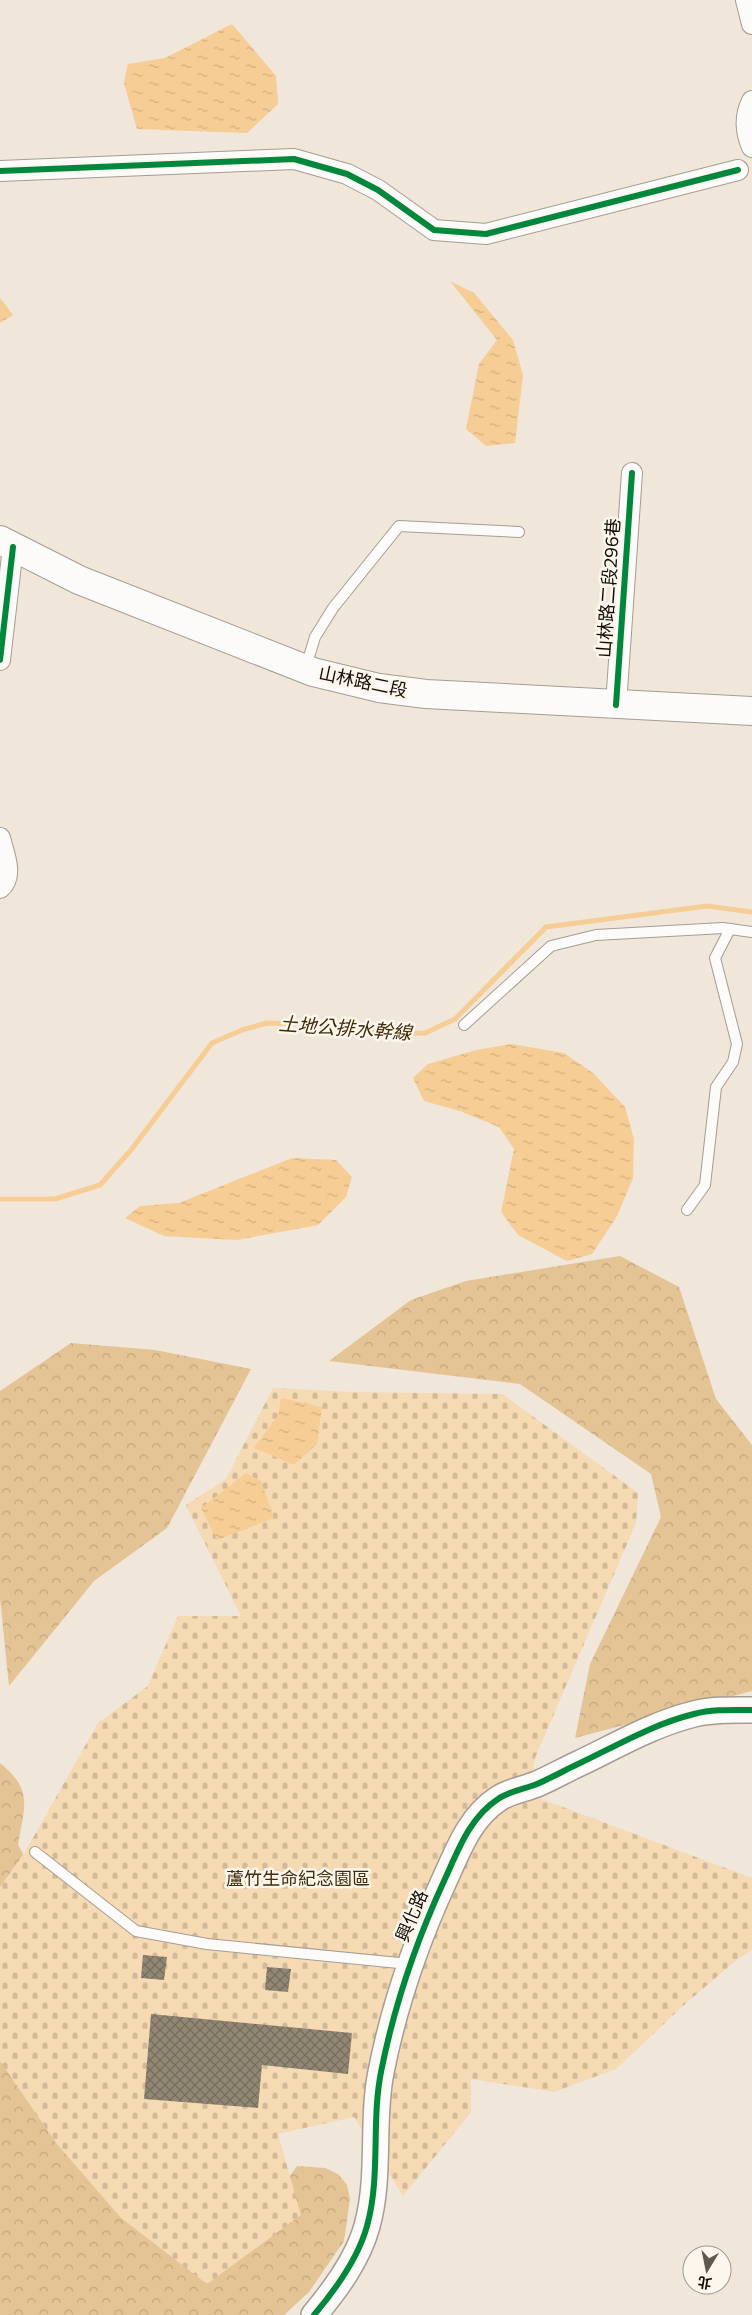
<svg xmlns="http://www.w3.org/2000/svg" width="752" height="2315" font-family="Commissioner,'Noto Sans TC',sans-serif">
  <defs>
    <pattern id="forest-crowns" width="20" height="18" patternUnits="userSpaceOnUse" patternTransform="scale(1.25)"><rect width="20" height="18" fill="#e4c395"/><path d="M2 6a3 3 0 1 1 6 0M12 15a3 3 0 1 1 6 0" fill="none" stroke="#c3a67f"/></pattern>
    <pattern id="cemetery-stones" width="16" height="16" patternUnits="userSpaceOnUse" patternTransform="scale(1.25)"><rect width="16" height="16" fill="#f6dab4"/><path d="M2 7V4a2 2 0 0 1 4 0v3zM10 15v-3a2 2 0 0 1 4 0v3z" fill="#d2ba99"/></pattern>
    <pattern id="water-ripples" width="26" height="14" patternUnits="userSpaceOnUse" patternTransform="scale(1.25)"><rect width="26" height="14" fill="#f6cd95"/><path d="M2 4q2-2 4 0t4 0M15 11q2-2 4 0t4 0" fill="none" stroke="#d2af7f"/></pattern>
    <pattern id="building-cross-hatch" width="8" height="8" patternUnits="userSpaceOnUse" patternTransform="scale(1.25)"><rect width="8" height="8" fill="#928774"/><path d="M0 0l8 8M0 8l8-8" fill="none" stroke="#766d5d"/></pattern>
  </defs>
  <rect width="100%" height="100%" fill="#f0e6d9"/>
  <g fill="url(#forest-crowns)">
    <polygon points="620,1256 679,1287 716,1399 752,1445 752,1691 575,1738 590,1664 661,1517 651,1474 520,1384 329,1361 411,1300 466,1281"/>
    <polygon points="71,1343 155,1350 251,1369 167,1528 94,1581 9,1686 0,1598 0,1391"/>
    <path d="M0,1763C34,1790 24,1807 18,1845L25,1857L0,1897Z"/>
    <polygon points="0,2045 289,2177 297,2166 325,2168 338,2174 347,2185 350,2199 344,2241 309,2292 284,2315 0,2315"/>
  </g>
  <polygon fill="url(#cemetery-stones)" points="273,1388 353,1392 502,1394 638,1493 636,1523 535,1758 528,1794 752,1878 752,1950 739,1958 685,2004 616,2069 554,2092 471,2079 471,2112 403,2196 354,2117 278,2134 301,2215 207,2284 121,2218 56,2143 0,2061 0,1887 25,1852 98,1723 148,1686 178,1616 241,1616 186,1505 226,1479"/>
  <g fill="url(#water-ripples)">
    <polygon points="232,24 276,76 278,104 247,133 137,129 124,83 128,64 165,58"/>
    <polygon points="450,281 474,293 513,340 523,375 515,443 486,446 466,429 479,364 497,340"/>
    <polygon points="0,298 13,315 0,323"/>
    <polygon points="511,1044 564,1053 593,1073 625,1107 634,1139 633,1178 617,1216 592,1254 567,1261 518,1235 501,1212 514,1149 499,1127 460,1111 424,1101 413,1078 428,1064 476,1050"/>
    <polygon points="292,1158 336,1160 352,1177 346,1197 318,1225 237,1240 164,1236 125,1218 140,1206 179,1203"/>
    <polygon points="281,1398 322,1407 317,1444 294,1465 254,1448 278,1415"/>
    <polygon points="246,1473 261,1481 274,1518 217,1540 201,1508"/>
  </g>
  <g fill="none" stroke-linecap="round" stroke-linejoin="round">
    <polyline stroke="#f6cd95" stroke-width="5" points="0,1199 55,1199 100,1185 131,1150 212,1043 242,1030 267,1023 319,1024 389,1034 425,1033 455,1019 546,927 707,906 752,912"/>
  </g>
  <g fill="url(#building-cross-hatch)">
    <polygon points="143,1955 167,1957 164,1980 141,1978"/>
    <polygon points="267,1967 291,1969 288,1992 265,1990"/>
    <polygon points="151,2014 352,2033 348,2074 262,2065 258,2108 144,2099"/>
  </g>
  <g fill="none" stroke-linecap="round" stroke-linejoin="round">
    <defs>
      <g id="service">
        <polyline points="306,667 315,637 333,608 399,526 519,532"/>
        <polyline points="464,1025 551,946 596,935 723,928 752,932"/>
        <polyline points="687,1210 705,1185 716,1087 733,1062 737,1044 715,958 730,929"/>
        <polyline points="35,1852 136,1931 207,1944 409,1964"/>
      </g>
      <g id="minor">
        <polyline points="746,0 752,24"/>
        <path d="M752,101C744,117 745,131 752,147"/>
        <polyline points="0,171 294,159 347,174 378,190 434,230 486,234 738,170"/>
        <polyline points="0,660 13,547"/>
        <polyline points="616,705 632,473"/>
        <path d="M0,838C4,854 14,876 0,888"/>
      </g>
      <path id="tertiary" d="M314,2315C336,2289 358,2259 367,2226C381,2176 371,2122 381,2072C394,2006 416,1942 444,1881C458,1851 469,1818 498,1799C509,1791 525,1789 537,1784C551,1778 565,1770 578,1764C616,1746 653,1724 694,1714C713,1709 733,1710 752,1710"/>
      <polyline id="secondary" points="0,540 79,580 313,672 379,688 426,694 752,711"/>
    </defs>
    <use href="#service" stroke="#a59d93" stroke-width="12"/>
    <use href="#minor" stroke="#a59d93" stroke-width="22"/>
    <use href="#tertiary" stroke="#a59d93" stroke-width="28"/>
    <use href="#secondary" stroke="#a59d93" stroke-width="30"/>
    <use href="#service" stroke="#fdfbf9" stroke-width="10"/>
    <use href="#minor" stroke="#fdfbf9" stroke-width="20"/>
    <use href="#tertiary" stroke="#fdfbf9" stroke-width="25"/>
    <use href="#secondary" stroke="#fdfbf9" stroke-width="28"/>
    <defs>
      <g id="cycleway">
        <polyline points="0,171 294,159 347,174 378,190 434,230 486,234 738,170"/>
        <polyline points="0,660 13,547"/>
        <polyline points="616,705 632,473"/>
        <path d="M314,2315C336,2289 358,2259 367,2226C381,2176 371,2122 381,2072C394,2006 416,1942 444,1881C458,1851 469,1818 498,1799C509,1791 525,1789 537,1784C551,1778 565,1770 578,1764C616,1746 653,1724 694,1714C713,1709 733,1710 752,1710"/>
      </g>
    </defs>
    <use href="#cycleway" stroke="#fdf6ed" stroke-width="9"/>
    <use href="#cycleway" stroke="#00873e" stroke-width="6"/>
  </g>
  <g text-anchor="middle" stroke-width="5" stroke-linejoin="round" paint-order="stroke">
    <g font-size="18" fill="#120c05" stroke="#fdf6ed">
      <text transform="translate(609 588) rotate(-86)" y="6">山林路二段296巷</text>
      <text transform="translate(363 682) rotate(12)" y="6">山林路二段</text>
      <text transform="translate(412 1916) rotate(-67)" y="6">興化路</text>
    </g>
    <g font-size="18" fill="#422d0c" stroke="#fdf6ed">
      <text x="298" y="1885">蘆竹生命紀念園區</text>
    </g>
    <g font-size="19" font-style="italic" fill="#402a09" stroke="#fdf6ed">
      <text transform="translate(345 1028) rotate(4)" y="7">土地公排水幹線</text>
    </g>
  </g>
  <g transform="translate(707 2270) rotate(190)"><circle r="24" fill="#fdf6ed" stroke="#9f9890"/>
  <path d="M0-4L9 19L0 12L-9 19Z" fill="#60584f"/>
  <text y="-8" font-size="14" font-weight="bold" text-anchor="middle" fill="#120c05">北</text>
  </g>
</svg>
